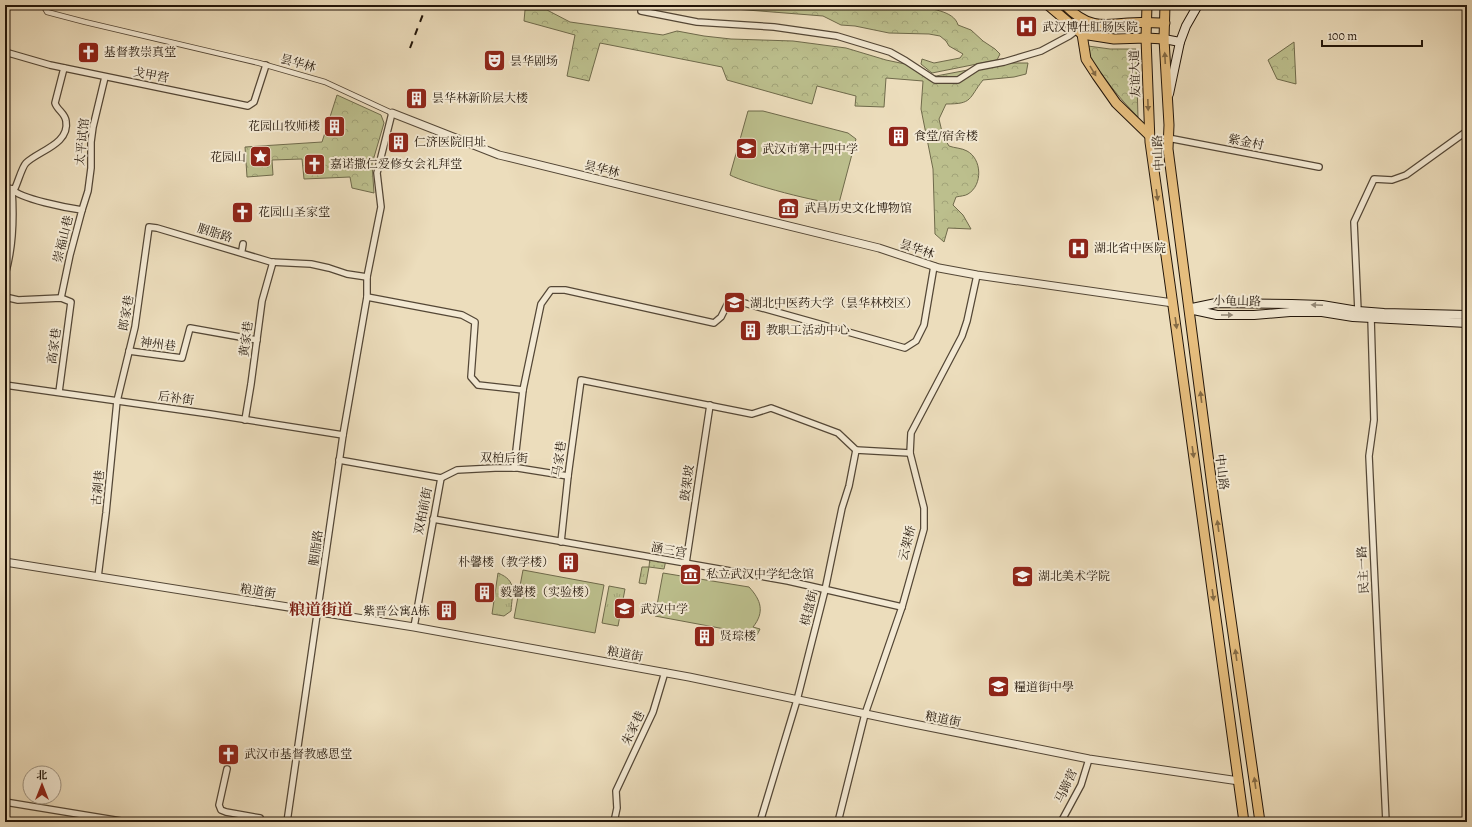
<svg xmlns="http://www.w3.org/2000/svg" width="1472" height="827" font-family="Alegreya,'Noto Serif SC',serif">
  <defs>
    <pattern id="grass-tufts" width="24" height="20" patternUnits="userSpaceOnUse"><rect width="24" height="20" fill="#bcbf8d"/><path d="M3 7l-1-3M5 7V3M7 7l1-3M15 17l-1-3M17 17v-4M19 17l1-3" fill="none" stroke="#a1a378"/></pattern>
    <pattern id="forest-crowns" width="20" height="18" patternUnits="userSpaceOnUse"><rect width="20" height="18" fill="#bcbf8d"/><path d="M2 6a3 3 0 1 1 6 0M12 15a3 3 0 1 1 6 0" fill="none" stroke="#a1a378"/></pattern>
    <pattern id="garden-dots" width="8" height="8" patternUnits="userSpaceOnUse"><rect width="8" height="8" fill="#bcbf8d"/><path d="M2 2h.1M6 6h.1" fill="none" stroke="#a1a378" stroke-width="1.8" stroke-linecap="round"/></pattern>
  </defs>
  <rect width="100%" height="100%" fill="#ecddbc"/>
  <filter id="stains"><feTurbulence type="fractalNoise" baseFrequency=".005" numOctaves="4"/><feColorMatrix values="0 0 0 0 .2 0 0 0 0 .09 0 0 0 0 .02 0 0 0 .5 -.17"/></filter>
  <radialGradient id="worn" r=".72"><stop offset=".6" stop-color="#630" stop-opacity="0"/><stop offset="1" stop-color="#630" stop-opacity=".3"/></radialGradient>
  <g fill="url(#grass-tufts)" stroke="#6f6a4b">
    <polygon points="642,567 649,567 646,584 639,583"/>
    <path d="M498,573C518,581 512,593 511,611L504,616L492,614Z"/>
    <polygon points="609,586 625,589 618,626 602,623"/>
  </g>
  <g fill="url(#forest-crowns)" stroke="#6f6a4b">
    <path d="M684,5H915C928,9 954,10 958,25L971,30L983,41L995,49L1000,54L997,60L932,73L921,64L922,59L934,63L960,58L963,54L949,46L946,41L940,36L929,34L889,33L855,26L841,25L823,16Z"/>
    <path d="M525,10H547L570,22L663,35L677,31L704,36L731,39L793,41L846,48L886,60L905,64L924,75L936,76L1005,63H1028L1026,74L1014,77L983,80C968,99 973,104 946,104L939,119L943,136L949,146C954,148 962,148 967,151C982,159 983,185 968,194C965,196 960,196 956,197L953,205L963,215L971,229L948,228L944,242L935,234L933,169L921,109L923,81L886,78L884,107L855,106L856,96L817,86L812,104L727,80L722,67L600,43L589,81L567,76L575,35L524,21Z"/>
    <polygon points="1294,42 1296,84 1277,79 1268,60"/>
    <path d="M1088,46L1110,49H1136L1138,117C1118,97 1103,77 1087,53Z"/>
    <polygon points="337,95 381,115 384,123 372,164 374,193 352,188 350,177 304,179 302,159 272,160 273,175 247,177 245,147 322,142"/>
  </g>
  <polygon fill="url(#garden-dots)" stroke="#6f6a4b" points="650,557 666,560 664,569 649,567"/>
  <g fill="#bcbf8d" stroke="#6f6a4b">
    <path d="M748,111H763L848,133L856,139L839,203C825,205 744,183 730,175Z"/>
    <polygon points="523,570 604,585 595,633 514,618"/>
    <path d="M663,573L749,587C761,600 765,612 753,627L760,629L757,635L655,616Z"/>
  </g>
  <g fill="none" stroke-linecap="round" stroke-linejoin="round">
    <defs>
      <polyline id="pedestrian" points="43,5 47,12 85,22 259,63 325,82 392,113"/>
      <g id="minor">
        <polyline points="641,11 697,22 774,27 837,36 890,52 906,61 935,80 958,80 978,67 1004,62 1041,51 1069,36 1077,30"/>
        <polyline points="5,52 50,65 248,106 254,102 266,65"/>
        <polyline points="1168,138 1319,167"/>
        <path d="M5,187L12,189L15,188C18,182 22,167 26,163C38,151 70,144 66,121C65,113 57,110 55,103L64,68"/>
        <path d="M12,189C20,199 68,208 82,210L70,255L61,298"/>
        <polyline points="82,210 88,191 91,168 91,142 93,127 105,77"/>
        <polyline points="242,250 243,244"/>
        <path d="M5,275C13,248 14,219 12,190"/>
        <polyline points="5,297 18,300 61,298 71,302 59,392"/>
        <polyline points="367,297 462,315 475,322 471,377 478,385 523,390"/>
        <polyline points="1358,311 1354,222 1374,179 1392,180 1406,175 1467,131"/>
        <polyline points="1371,318 1374,420 1369,456 1386,822"/>
        <polyline points="129,351 182,358 190,328 257,340"/>
        <polyline points="5,385 210,414 343,435"/>
        <polyline points="245,420 251,384 262,301 273,262"/>
        <polyline points="339,460 441,478"/>
        <polyline points="514,468 523,390 541,304 551,290 565,290 714,323 721,317 730,299 905,348 916,341 924,325 934,266"/>
        <polyline points="441,478 457,470 495,468 518,468 568,476"/>
        <polyline points="433,519 788,581 902,607"/>
        <polyline points="561,542 568,476 581,380 752,414 771,408 838,433 856,450"/>
        <polyline points="686,563 710,405"/>
        <polyline points="98,577 106,513 117,401 135,327 149,227 157,228 271,262 311,264 329,268 347,274 367,277"/>
        <polyline points="414,627 441,478"/>
        <polyline points="227,769 219,805 221,810 226,812 260,818 259,822"/>
        <polyline points="5,802 127,822"/>
        <polyline points="287,822 343,435 367,297 367,277 381,207 377,173 392,113"/>
        <polyline points="614,822 617,808 616,791 653,712 665,672"/>
        <polyline points="760,822 797,700 825,590 842,508 849,486 856,450 910,453"/>
        <polyline points="838,822 865,714 902,607 924,529 924,508 910,453 911,433 962,336 967,321 977,275"/>
        <polyline points="1061,822 1081,785 1089,759"/>
      </g>
      <g id="tertiary">
        <polyline points="392,113 499,155 879,248 939,268 977,275 1173,303"/>
        <polyline points="5,562 414,627 689,677 909,723 1089,759 1239,781"/>
      </g>
      <g id="secondary">
        <polyline points="1164,39 1180,42 1186,26 1198,5"/>
        <polyline points="1169,94 1180,42"/>
        <polyline points="1192,308 1216,303 1292,304 1322,305 1358,311 1384,313 1467,315"/>
        <polyline points="1189,309 1217,315 1254,315 1290,312 1322,312 1353,317 1467,323"/>
      </g>
      <g id="primary">
        <polyline points="1048,5 1082,34 1114,39 1146,38 1164,39"/>
        <path d="M1065,5C1086,27 1100,26 1128,23C1140,22 1153,23 1165,23"/>
        <polyline points="1147,5 1146,38 1150,142 1170,284 1244,822"/>
        <polyline points="1165,5 1164,39 1169,125 1168,149 1214,501 1260,822"/>
        <polyline points="1082,34 1086,59 1097,76 1116,103 1149,135"/>
      </g>
    </defs>
    <use href="#pedestrian" stroke="#544736" stroke-width="6"/>
    <use href="#minor" stroke="#544736" stroke-width="8"/>
    <use href="#tertiary" stroke="#544736" stroke-width="9"/>
    <use href="#secondary" stroke="#221509" stroke-width="10"/>
    <use href="#primary" stroke="#221509" stroke-width="11"/>
    <use href="#pedestrian" stroke="#f3e9d3" stroke-width="4.5"/>
    <use href="#minor" stroke="#f3e9d3" stroke-width="5.5"/>
    <use href="#tertiary" stroke="#f3e9d3" stroke-width="7"/>
    <use href="#secondary" stroke="#f3e9d3" stroke-width="8"/>
    <use href="#primary" stroke="#e6be7e" stroke-width="9"/>
    <polyline stroke="#221509" stroke-width="2" stroke-dasharray="7 7" stroke-linecap="butt" points="410,48 425,9"/>
  </g>
  <defs><path id="oneway-solid" d="M-6-.8H1V-3.2L6.5 0L1 3.2V.8H-6Z"/></defs>
  <g fill="#846a44">
    <use href="#oneway-solid" transform="translate(1165 58) rotate(-93)"/>
    <use href="#oneway-solid" transform="translate(1093 71) rotate(59)"/>
    <use href="#oneway-solid" transform="translate(1148 105) rotate(88)"/>
    <use href="#oneway-solid" transform="translate(1157 195) rotate(82)"/>
    <use href="#oneway-solid" transform="translate(1176 323) rotate(82)"/>
    <use href="#oneway-solid" transform="translate(1201 397) rotate(-97)"/>
    <use href="#oneway-solid" transform="translate(1193 452) rotate(82)"/>
    <use href="#oneway-solid" transform="translate(1218 526) rotate(-98)"/>
    <use href="#oneway-solid" transform="translate(1213 595) rotate(82)"/>
    <use href="#oneway-solid" transform="translate(1236 655) rotate(-98)"/>
    <use href="#oneway-solid" transform="translate(1255 783) rotate(-98)"/>
  </g>
  <g fill="#958a78">
    <use href="#oneway-solid" transform="translate(1317 305) rotate(-177)"/>
    <use href="#oneway-solid" transform="translate(1227 315)"/>
  </g>
  <defs>
    <symbol id="hospital-square" viewBox="-11 -11 22 22"><rect x="-9" y="-9" width="18" height="18" rx="4" fill="#8f2418" stroke="#f3e9d3"/><path d="M-5-5h3v3.5h4V-5h3V5h-3V1.5h-4V5h-3Z" fill="#fff"/></symbol>
    <symbol id="church-square" viewBox="-11 -11 22 22"><rect x="-9" y="-9" width="18" height="18" rx="4" fill="#8f2418" stroke="#f3e9d3"/><path d="M-1.2-6h2.4v3.5h3.3v2.4h-3.3V6h-2.4V-.1h-3.3v-2.4h3.3Z" fill="#fff"/></symbol>
    <symbol id="theatre-square" viewBox="-11 -11 22 22"><rect x="-9" y="-9" width="18" height="18" rx="4" fill="#8f2418" stroke="#f3e9d3"/><path d="M-5-5.5Q0-4 5-5.5V0Q5 5 0 6Q-5 5-5 0ZM-3.3-2.5H-1v1.5H-3.3ZM1-2.5H3.3v1.5H1ZM-2.8 1Q0 5.5 2.8 1Z" fill="#fff"/></symbol>
    <symbol id="building-square" viewBox="-11 -11 22 22"><rect x="-9" y="-9" width="18" height="18" rx="4" fill="#8f2418" stroke="#f3e9d3"/><path d="M-4-6H4V6H1V3H-1V6H-4ZM-2.5-4.3h1.7v1.8h-1.7ZM.8-4.3h1.7v1.8H.8ZM-2.5-1h1.7V.8h-1.7ZM.8-1h1.7V.8H.8Z" fill="#fff"/></symbol>
    <symbol id="school-square" viewBox="-11 -11 22 22"><rect x="-9" y="-9" width="18" height="18" rx="4" fill="#8f2418" stroke="#f3e9d3"/><path d="M0-5L7-2L0 1L-7-2ZM-4 1L0 2.5L4 1V4Q0 6-4 4Z" fill="#fff"/></symbol>
    <symbol id="sight-square" viewBox="-11 -11 22 22"><rect x="-9" y="-9" width="18" height="18" rx="4" fill="#8f2418" stroke="#f3e9d3"/><path d="M0-6L1.8-2.2L6-1.7L2.9 1.2L3.7 5.4L0 3.3L-3.7 5.4L-2.9 1.2L-6-1.7L-1.8-2.2Z" fill="#fff"/></symbol>
    <symbol id="museum-square" viewBox="-11 -11 22 22"><rect x="-9" y="-9" width="18" height="18" rx="4" fill="#8f2418" stroke="#f3e9d3"/><path d="M0-6L6-3V-2H-6V-3ZM-5-1h2V3h-2ZM-1-1h2V3h-2ZM3-1h2V3H3ZM-6 4H6V6H-6Z" fill="#fff"/></symbol>
    <symbol id="university-square" viewBox="-11 -11 22 22"><rect x="-9" y="-9" width="18" height="18" rx="4" fill="#8f2418" stroke="#f3e9d3"/><path d="M0-5L7-2L0 1L-7-2ZM-4 1L0 2.5L4 1V4Q0 6-4 4Z" fill="#fff"/></symbol>
  </defs>
  <g fill-rule="evenodd">
    <use href="#hospital-square" x="1014" y="14" width="25" height="25"/>
    <use href="#church-square" x="76" y="40" width="25" height="25"/>
    <use href="#theatre-square" x="482" y="48" width="25" height="25"/>
    <use href="#building-square" x="404" y="86" width="25" height="25"/>
    <use href="#building-square" x="322" y="114" width="25" height="25"/>
    <use href="#building-square" x="886" y="124" width="25" height="25"/>
    <use href="#building-square" x="386" y="130" width="25" height="25"/>
    <use href="#school-square" x="734" y="136" width="25" height="25"/>
    <use href="#sight-square" x="248" y="144" width="25" height="25"/>
    <use href="#church-square" x="302" y="152" width="25" height="25"/>
    <use href="#museum-square" x="776" y="196" width="25" height="25"/>
    <use href="#church-square" x="230" y="200" width="25" height="25"/>
    <use href="#hospital-square" x="1066" y="236" width="25" height="25"/>
    <use href="#university-square" x="722" y="290" width="25" height="25"/>
    <use href="#building-square" x="738" y="318" width="25" height="25"/>
    <use href="#building-square" x="556" y="550" width="25" height="25"/>
    <use href="#museum-square" x="678" y="562" width="25" height="25"/>
    <use href="#university-square" x="1010" y="564" width="25" height="25"/>
    <use href="#building-square" x="472" y="580" width="25" height="25"/>
    <use href="#school-square" x="612" y="596" width="25" height="25"/>
    <use href="#building-square" x="434" y="598" width="25" height="25"/>
    <use href="#building-square" x="692" y="624" width="25" height="25"/>
    <use href="#school-square" x="986" y="674" width="25" height="25"/>
    <use href="#church-square" x="216" y="742" width="25" height="25"/>
  </g>
  <g text-anchor="middle" stroke-width="4" stroke-linejoin="round" paint-order="stroke">
    <g font-size="12" fill="#221509" stroke="#f3e9d3" text-anchor="start">
      <text x="1042" y="31">武汉博仕肛肠医院</text>
      <text x="104" y="56">基督教崇真堂</text>
      <text x="510" y="65">昙华剧场</text>
      <text x="432" y="102">昙华林新阶层大楼</text>
      <text x="320" y="130" text-anchor="end">花园山牧师楼</text>
      <text x="914" y="140">食堂/宿舍楼</text>
      <text x="414" y="146">仁济医院旧址</text>
      <text x="762" y="153">武汉市第十四中学</text>
      <text x="246" y="161" text-anchor="end">花园山</text>
      <text x="330" y="168">嘉诺撒仁爱修女会礼拜堂</text>
      <text x="804" y="212">武昌历史文化博物馆</text>
      <text x="258" y="216">花园山圣家堂</text>
      <text x="1094" y="252">湖北省中医院</text>
      <text x="750" y="307">湖北中医药大学（昙华林校区）</text>
      <text x="766" y="334">教职工活动中心</text>
      <text x="554" y="566" text-anchor="end">朴馨楼（教学楼）</text>
      <text x="706" y="578">私立武汉中学纪念馆</text>
      <text x="1038" y="580">湖北美术学院</text>
      <text x="500" y="596">毅馨楼（实验楼）</text>
      <text x="640" y="613">武汉中学</text>
      <text x="430" y="615" text-anchor="end">紫晋公寓A栋</text>
      <text x="720" y="640">贤琮楼</text>
      <text x="1014" y="691">糧道街中學</text>
      <text x="244" y="758">武汉市基督教感恩堂</text>
    </g>
    <g font-size="12" fill="#221509" stroke="#f3e9d3">
      <text transform="translate(298 63) rotate(16)" y="4">昙华林</text>
      <text transform="translate(1135 74) rotate(-92)" y="4">友谊大道</text>
      <text transform="translate(151 75) rotate(11)" y="4">戈甲营</text>
      <text transform="translate(82 142) rotate(-84)" y="4">太平试馆</text>
      <text transform="translate(1246 142) rotate(11)" y="4">紫金村</text>
      <text transform="translate(1158 153) rotate(-93)" y="4">中山路</text>
      <text transform="translate(602 169) rotate(14)" y="4">昙华林</text>
      <text transform="translate(215 233) rotate(17)" y="4">胭脂路</text>
      <text transform="translate(63 239) rotate(-76)" y="4">崇福山巷</text>
      <text transform="translate(917 249) rotate(19)" y="4">昙华林</text>
      <text transform="translate(1237 301) rotate(1)" y="4">小龟山路</text>
      <text transform="translate(126 313) rotate(-80)" y="4">郎家巷</text>
      <text transform="translate(246 339) rotate(-83)" y="4">黄家巷</text>
      <text transform="translate(158 344) rotate(7)" y="4">神州巷</text>
      <text transform="translate(54 346) rotate(-82)" y="4">高家巷</text>
      <text transform="translate(176 398) rotate(8)" y="4">后补街</text>
      <text transform="translate(504 458) rotate(1)" y="4">双柏后街</text>
      <text transform="translate(559 459) rotate(-82)" y="4">马家巷</text>
      <text transform="translate(1222 472) rotate(83)" y="4">中山路</text>
      <text transform="translate(687 483) rotate(-82)" y="4">鼓架坡</text>
      <text transform="translate(98 488) rotate(-84)" y="4">古刹巷</text>
      <text transform="translate(423 511) rotate(-79)" y="4">双柏前街</text>
      <text transform="translate(907 543) rotate(-76)" y="4">云架桥</text>
      <text transform="translate(316 548) rotate(-82)" y="4">胭脂路</text>
      <text transform="translate(669 550) rotate(10)" y="4">涵三宫</text>
      <text transform="translate(1363 570) rotate(-93)" y="4">民主一路</text>
      <text transform="translate(258 591) rotate(9)" y="4">粮道街</text>
      <text transform="translate(809 608) rotate(-76)" y="4">棋盘街</text>
      <text transform="translate(625 654) rotate(10)" y="4">粮道街</text>
      <text transform="translate(943 719) rotate(11)" y="4">粮道街</text>
      <text transform="translate(633 728) rotate(-64)" y="4">朱家巷</text>
      <text transform="translate(1066 786) rotate(-65)" y="4">马蹄营</text>
    </g>
    <g font-size="16" font-weight="bold" fill="#7a1f14" stroke="#f3e9d3">
      <text x="321" y="615">粮道街道</text>
    </g>
  </g>
  <rect width="1472" height="827" fill="none" stroke="#ecddbc" stroke-width="20"/>
  <rect x="6" y="6" width="1460" height="815" fill="none" stroke="#221509" stroke-width="2"/>
  <rect x="10" y="10" width="1452" height="807" fill="none" stroke="#221509"/>
  <g transform="translate(42 785)"><circle r="19" fill="#f3e9d3" stroke="#9f9482"/>
  <path d="M0-3L7 15L0 10L-7 15Z" fill="#8f2418"/>
  <text y="-6" font-size="11" font-weight="bold" text-anchor="middle" fill="#221509">北</text>
  </g>
  <path d="M1322 40v6h100v-6" fill="none" stroke="#221509" stroke-width="2"/>
  <text x="1328" y="40" font-size="12" fill="#221509" stroke="#f3e9d3" stroke-width="3" paint-order="stroke">100 m</text>
  <rect width="100%" height="100%" filter="url(#stains)"/>
  <rect width="100%" height="100%" fill="url(#worn)"/>
</svg>
